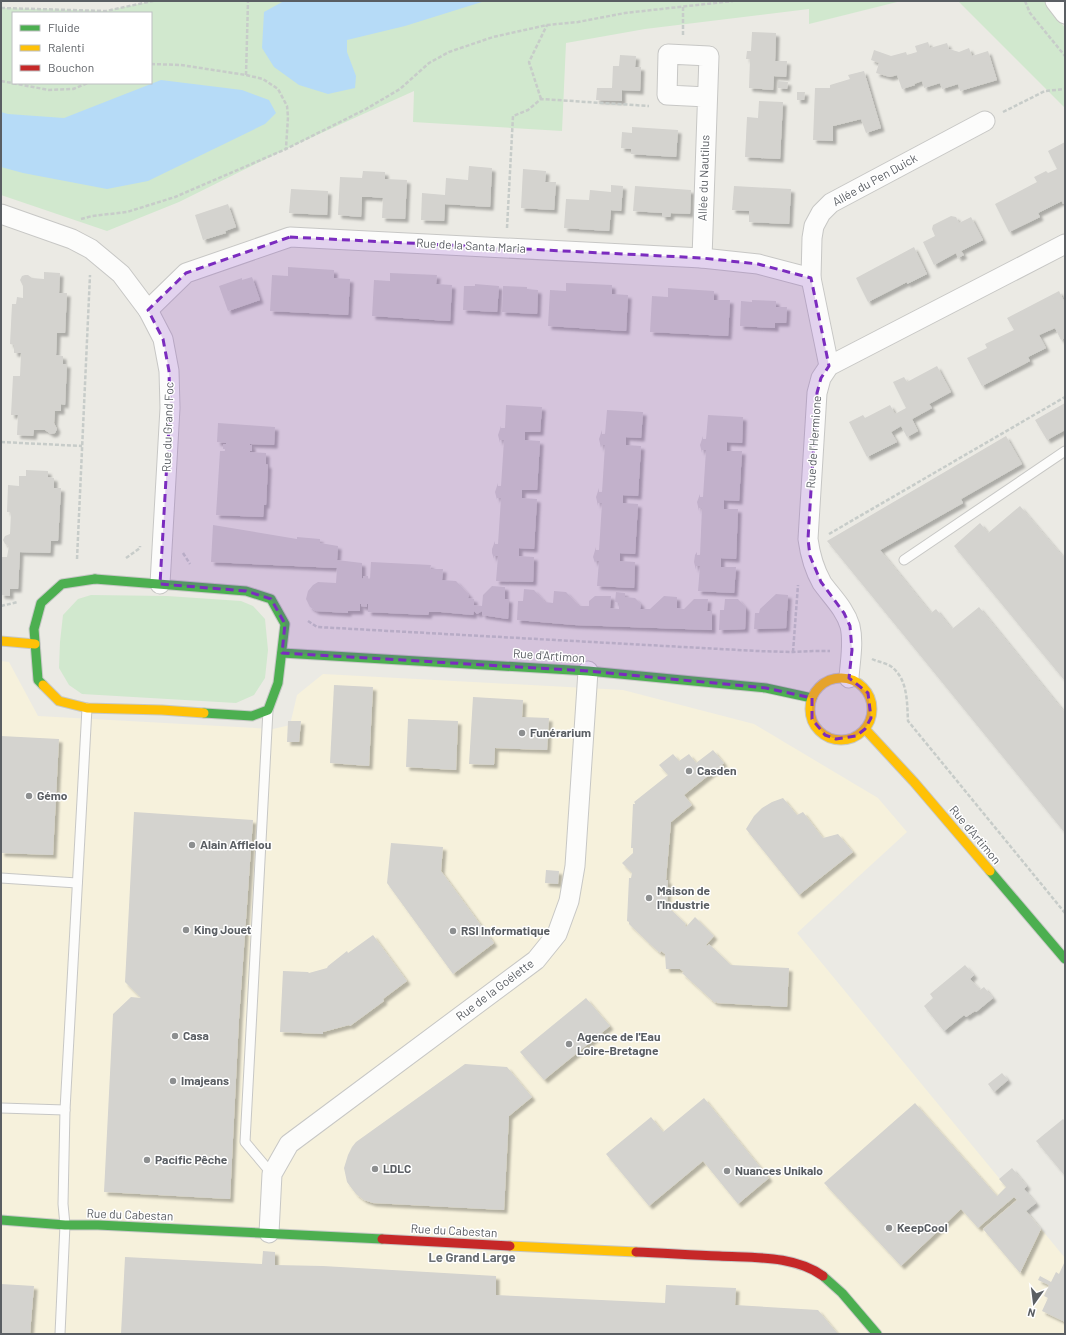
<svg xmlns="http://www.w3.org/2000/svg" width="1066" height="1335" font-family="Barlow,sans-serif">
  <defs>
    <filter id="shadow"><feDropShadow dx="3.5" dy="3.5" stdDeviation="1" flood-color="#0004"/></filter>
  </defs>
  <rect width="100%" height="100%" fill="#ebeae4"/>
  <polygon fill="#f6f1dc" points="1,661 9,662 38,716 273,729 290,725 297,695 323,674 623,690 754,724 878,798 907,832 797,933 1065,1258 1065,1334 1,1334"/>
  <g fill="#d1e8ce" fill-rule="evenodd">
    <path d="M153,1H901L809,24V9L645,29L566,43L562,131L413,122L414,91L286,149L179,202L107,231L1,195V8L106,11ZM13,13H151V83H13Z"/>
    <polygon points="958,1 1046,1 1065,28 1065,108"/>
    <polygon points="91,595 167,596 241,601 253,606 265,619 268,650 265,678 254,695 236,703 82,694 69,685 59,668 60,642 63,615 78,599"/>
  </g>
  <g fill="#b6dbf7">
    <polygon points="284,1 485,1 405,26 347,40 347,52 356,76 355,88 328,94 299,85 274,67 262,48 264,12"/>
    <polygon points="161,80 242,90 269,100 276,113 265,124 148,181 107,189 23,173 1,167 1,112 8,114 64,118"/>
  </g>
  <g fill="#d4d3cf" filter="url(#shadow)">
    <polygon points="752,32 776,33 775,61 787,61 786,77 774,76 773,90 749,88 750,59 746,59 747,51 751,51"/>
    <polygon points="928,42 930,48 947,43 949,49 959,52 969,48 972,56 988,51 997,80 960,91 958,84 942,89 940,83 924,88 922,81 914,84 915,85 902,89 897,75 890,77 876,73 879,63 871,60 874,50 891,56 906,52 907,55 917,52 915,46"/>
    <polygon points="620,55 636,56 635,67 641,67 640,91 622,90 622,101 596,100 597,88 612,88 613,66 619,66"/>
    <polygon points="864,71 881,128 866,133 861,119 833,126 833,141 813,140 815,88 830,88 830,85 850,79 848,75"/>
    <polygon points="778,81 788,82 787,89 778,88"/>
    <polygon points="797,92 805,92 804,100 797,100"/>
    <polygon points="759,101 783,102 780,159 745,157 747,117 758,118"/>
    <polygon points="632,127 678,130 676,157 631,154 631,149 621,148 622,132 632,133"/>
    <polygon points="1065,142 1065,204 1063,204 1062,201 1038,213 1040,217 1009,232 995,204 1037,182 1034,177 1046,171 1048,173 1057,169 1048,151"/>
    <polygon points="469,166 492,168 490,207 445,204 444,221 421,220 422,193 445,195 446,178 468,180"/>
    <polygon points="523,169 546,171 545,182 556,182 554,210 521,208"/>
    <polygon points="363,171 385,172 385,179 407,180 405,219 382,218 383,198 372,197 362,197 361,217 338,215 340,177 362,178"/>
    <polygon points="611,185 623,186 621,211 611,210 609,231 564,228 566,199 589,200 590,190 611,192"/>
    <polygon points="635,186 691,190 690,214 671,213 670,217 662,217 662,213 633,211"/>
    <polygon points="734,186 791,189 789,224 749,222 749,211 732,210"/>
    <polygon points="291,189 328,191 327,215 289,213"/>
    <polygon points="228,204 236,227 225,231 226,233 203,240 195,215"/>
    <polygon points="951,216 956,217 959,223 971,217 983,240 961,251 964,255 958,258 956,253 934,265 923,242 935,236 932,229 933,225"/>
    <polygon points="914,247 927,274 907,284 907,282 868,302 856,278"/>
    <polygon points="288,267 334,270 334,278 350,279 348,315 270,311 272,275 288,276"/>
    <polygon points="44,272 60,273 59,293 67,293 65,333 57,333 56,355 63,356 63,364 67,364 65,405 61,404 61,411 55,411 54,423 57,429 55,433 51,434 45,430 34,430 33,436 17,435 18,415 11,415 13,376 20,376 21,353 14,353 14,345 10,344 12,304 16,304 17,297 23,298 23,286 20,280 22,276 25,275 28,275 32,278 44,279"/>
    <polygon points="390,273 437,275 436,284 452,285 450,321 372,316 374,280 390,281"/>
    <polygon points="252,277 260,300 228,311 219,286 242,278 242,280"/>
    <polygon points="566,283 612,285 612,294 628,295 626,331 548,326 550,290 566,291"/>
    <polygon points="475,284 499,286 497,312 463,310 464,286 475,286"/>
    <polygon points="503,286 527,287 527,289 538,290 537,314 502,312"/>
    <polygon points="668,288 714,291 714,300 730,300 728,336 650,332 652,296 668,297"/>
    <polygon points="1059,291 1065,303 1065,338 1061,340 1055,328 1039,335 1046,348 1028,357 1030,361 982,386 967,358 987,348 985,344 1014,330 1007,318"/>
    <polygon points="752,300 776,301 776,307 787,307 786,323 775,323 775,328 740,326 741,301 752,302"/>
    <polygon points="937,366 951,392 929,404 932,408 912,419 918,431 907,437 901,426 891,432 897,442 867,457 849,422 863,415 865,418 890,405 895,414 906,408 893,382 904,377 907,382"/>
    <polygon points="1065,403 1065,430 1047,440 1035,420"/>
    <polygon points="506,405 542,407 540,432 525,432 525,440 540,441 537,490 522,490 522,498 537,499 534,549 519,548 519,556 534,557 533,582 496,581 498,556 494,556 494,559 492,553 492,549 495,541 495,544 498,544 501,498 497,498 497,500 495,492 498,483 498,486 501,486 504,440 500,440 500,443 498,435 501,426 501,428 505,428"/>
    <polygon points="607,410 643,412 641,438 626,437 626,445 641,446 638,496 623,495 623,503 638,504 635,554 620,553 620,561 635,562 634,588 597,586 599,561 596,561 595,563 593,557 596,547 596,550 599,550 602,503 598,503 598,506 596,497 599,488 599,492 602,492 605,445 602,445 601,448 599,439 602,430 602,434 605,434"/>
    <polygon points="708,415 743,417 742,443 727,442 727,451 742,451 739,501 724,500 724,509 738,509 736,559 721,558 721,567 736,567 734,593 698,591 700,566 696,566 696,570 694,562 695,555 697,552 697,555 700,555 702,508 699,508 699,511 697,502 700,494 700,497 703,497 706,450 702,450 702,453 700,445 703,436 703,439 706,439"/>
    <polygon points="218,423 275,427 274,445 250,444 250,445 252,445 252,451 250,451 250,452 266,453 266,464 268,465 266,505 264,505 263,517 216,515 220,451 225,451 225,449 223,449 223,444 226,444 226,443 217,442"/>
    <polygon points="1006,436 1022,464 961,499 963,503 880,550 931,613 936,609 952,629 979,607 1065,713 1065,833 827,541"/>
    <polygon points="26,470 48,471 48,477 54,478 54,488 61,488 58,541 51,541 50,553 20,552 18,589 10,589 10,596 1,595 1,557 7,557 9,546 5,544 3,540 5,536 10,534 11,512 7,512 8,485 19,486 19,476 26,476"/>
    <polygon points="1020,506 1065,559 1065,681 954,546 980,523 988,533"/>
    <polygon points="213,525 297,539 297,537 320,539 320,543 338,546 337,560 362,563 362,578 363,579 363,576 368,576 368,579 370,579 371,562 431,565 430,569 443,569 442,580 456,581 469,595 468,598 474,599 474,605 482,606 483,595 492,586 505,587 505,599 509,599 508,619 482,615 482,611 477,614 474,611 473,615 441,612 429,612 428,615 368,612 368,604 367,604 367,607 361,606 361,604 360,604 360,611 348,611 348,613 316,611 310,607 306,599 308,591 313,585 318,582 336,583 337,568 211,562"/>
    <polygon points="524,589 534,590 545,602 553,603 554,591 566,592 579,606 589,606 589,601 595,596 611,596 610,608 619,609 619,603 615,602 616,592 625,593 625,597 635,598 641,604 640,609 650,609 664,596 677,597 677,608 684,609 694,599 708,599 707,611 712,611 712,630 575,625 517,620 518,601 523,601"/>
    <polygon points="776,594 788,595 786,628 754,629 755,613 759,613 760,609"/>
    <polygon points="725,599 738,599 746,608 745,629 719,630 720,610 724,610"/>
    <polygon points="334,685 373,687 369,766 330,763"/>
    <polygon points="473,697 523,700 522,717 549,718 547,750 495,748 494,765 469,764"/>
    <polygon points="408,719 458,721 456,770 406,767"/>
    <polygon points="288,721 301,721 299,742 287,742"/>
    <polygon points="1,736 59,739 53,855 1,853"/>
    <polygon points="713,750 724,763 684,795 692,805 671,822 666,880 668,880 667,906 686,924 685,925 686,927 695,917 714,936 706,945 707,946 709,944 731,965 789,968 787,1007 717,1003 716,1001 715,1003 682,973 684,972 680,969 666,969 665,954 661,951 660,953 652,946 629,924 629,922 627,921 629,878 631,878 632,873 622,863 633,853 633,848 631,848 633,804 635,804 635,803 634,802 668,775 659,765 673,754 679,761 689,754 696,763"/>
    <polygon points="783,798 797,815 803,812 823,838 838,834 853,852 799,895 746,829 754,816 762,808 772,802"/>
    <polygon points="134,812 253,820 239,1019 230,1199 104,1192 113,1014 131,997 141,998 125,982"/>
    <polygon points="391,843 443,847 441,871 494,943 453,974 387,883"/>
    <polygon points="546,870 559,871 558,884 545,883"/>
    <polygon points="373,935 407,981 383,999 384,1001 350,1026 349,1025 323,1032 323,1034 280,1032 283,971 308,972 309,973 327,968 328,966 347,951 348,953"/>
    <polygon points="965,965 974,975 970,979 980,990 984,987 993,998 976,1012 975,1011 966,1017 964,1015 944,1031 924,1006 933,998 930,994"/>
    <polygon points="586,998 610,1026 544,1080 520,1052"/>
    <polygon points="465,1064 507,1067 532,1097 509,1116 504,1210 373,1203 364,1200 356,1194 347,1182 344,1168 348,1155 352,1147 356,1142"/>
    <polygon points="1002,1073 1008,1080 994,1092 988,1084"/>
    <polygon points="704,1098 769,1178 738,1204 703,1161 649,1206 606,1154 651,1117 663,1132"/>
    <polygon points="915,1103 997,1196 1006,1187 999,1179 1012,1168 1027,1186 1024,1189 1036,1203 1026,1211 1041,1229 1020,1273 983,1229 1017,1200 1014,1197 978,1228 961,1209 901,1266 824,1183"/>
    <polygon points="1063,1119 1065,1121 1065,1176 1036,1141"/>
    <polygon points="263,1251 275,1252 275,1265 323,1266 496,1276 496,1295 665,1303 666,1285 736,1288 735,1305 818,1310 838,1334 121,1334 125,1257 262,1264"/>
    <polygon points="1065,1261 1065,1322 1042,1311 1048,1298 1044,1296 1049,1285 1038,1280 1040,1276 1051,1282 1056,1272 1059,1274"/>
    <polygon points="1,1284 34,1286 30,1334 1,1334"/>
  </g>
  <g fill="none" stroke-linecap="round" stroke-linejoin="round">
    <defs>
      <g id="lane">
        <polyline points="904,560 1065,451"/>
        <polyline points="268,710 245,1142 272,1174"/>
        <polyline points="1,878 77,883"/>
        <polyline points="1,1108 65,1110"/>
        <polyline points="60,1334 65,1225 63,1204 65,1110 87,708"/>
      </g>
      <g id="street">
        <polyline points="1055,1 1065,14"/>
        <polyline points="1,214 72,239 91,249 121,274 148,310 163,339 169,371 170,408 160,584"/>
        <polyline points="702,258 709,56 668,54 667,95 707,97"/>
        <polyline points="148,310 186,273 290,237 702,258 758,264 811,278"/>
        <polyline points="829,366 811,278 812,238 814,226 821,213 831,203 985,121"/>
        <path d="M849,678C850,661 854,643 850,626C845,609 832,597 822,583C814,569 810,554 808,539L817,393L821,378L829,366L1065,244"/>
        <polyline points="269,1233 272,1174 289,1144 536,960 557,934 569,901 575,866 588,671"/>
      </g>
      <g id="fast">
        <polyline points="95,579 246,591 271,599 285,624 278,683 268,710 252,716 204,713"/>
        <polyline points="282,653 588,671 766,688 812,698"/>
        <polyline points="43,685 38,680 34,629 41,603 62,584 95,579"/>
        <polyline points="990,871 1065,959"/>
        <polyline points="1,1220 65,1225 98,1225 382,1239"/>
        <polyline points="823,1276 842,1293 877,1334"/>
      </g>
      <g id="slow">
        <polyline points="1,641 35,644"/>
        <circle cx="841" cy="709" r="31"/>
        <polyline points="43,685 59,701 87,708 162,710 204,713"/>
        <polyline points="865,729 914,782 990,871"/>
        <polyline points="510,1246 636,1252"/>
      </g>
      <g id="jam">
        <polyline points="382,1239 510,1246"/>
        <path d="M636,1252C663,1253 691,1255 719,1256C753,1258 794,1255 823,1276"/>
      </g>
    </defs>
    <use href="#lane" stroke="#c7c7c5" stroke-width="11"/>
    <use href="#street" stroke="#c7c7c5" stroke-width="21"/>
    <use href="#fast" stroke="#c7c8c6" stroke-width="11"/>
    <use href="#slow" stroke="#c7c8c6" stroke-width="11"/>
    <use href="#jam" stroke="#c7c8c6" stroke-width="11"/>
    <g stroke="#c7ccc9" stroke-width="2.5" stroke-dasharray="4 2" stroke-linecap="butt">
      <polyline points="1025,1 1030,13 1065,56"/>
      <polyline points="683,7 683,35"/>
      <polyline points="1,8 106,11 153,1"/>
      <polyline points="151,64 181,65 246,75 263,79 278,89 287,106 288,117 286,148"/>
      <polyline points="246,75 248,1"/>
      <polyline points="1,81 49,90 73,89 88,83"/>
      <polyline points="541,99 529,62 547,25"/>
      <polyline points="1003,112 1045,91 1065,89"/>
      <polyline points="81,219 92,216 127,212 175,197 286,149 366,109 400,89 429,63 449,52 493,37 547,25 578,22 625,13 733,1"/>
      <polyline points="507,228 513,116 528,110 541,99 649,106"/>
      <polyline points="1,442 82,446"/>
      <polyline points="829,534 1065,397"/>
      <polyline points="183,553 190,564"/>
      <polyline points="126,558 140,548 140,546"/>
      <polyline points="77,559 90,275"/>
      <polyline points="1,606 18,602"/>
      <polyline points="308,621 317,627 757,651 793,652 813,651 830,651"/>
      <polyline points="793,652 798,585"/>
      <path d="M872,659C878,662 888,663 893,668C908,681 907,703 908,721L1065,913"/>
    </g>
    <use href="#lane" stroke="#fcfcfb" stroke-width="9"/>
    <use href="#street" stroke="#fcfcfb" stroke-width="19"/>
    <use href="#fast" stroke="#4caf50" stroke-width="9"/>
    <use href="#slow" stroke="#ffc107" stroke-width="9"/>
    <use href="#jam" stroke="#c62828" stroke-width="9"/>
  </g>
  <path fill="#7b2cbf" fill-opacity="0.2" stroke="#7b2cbf" stroke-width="3" stroke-dasharray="8 5" stroke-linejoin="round" d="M290,237L702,258L758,264L811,278L829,366L821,378L817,393L808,539L810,556L821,582L844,613L850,626L852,650L849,678L868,693L871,718L865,729L856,736L836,739L825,735L812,719V698L766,688L588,671L282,653L285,624L271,599L246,591L160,584L170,408L169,371L163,339L148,310L186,273Z"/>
  <g fill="#8d8f90" stroke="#fff" stroke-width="1.5">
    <circle cx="522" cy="733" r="4"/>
    <circle cx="689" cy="771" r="4"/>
    <circle cx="29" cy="796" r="4"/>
    <circle cx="192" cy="845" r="4"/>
    <circle cx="649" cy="898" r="4"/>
    <circle cx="186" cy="930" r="4"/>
    <circle cx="453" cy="931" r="4"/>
    <circle cx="175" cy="1036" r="4"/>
    <circle cx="569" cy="1044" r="4"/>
    <circle cx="173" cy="1081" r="4"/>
    <circle cx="147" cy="1160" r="4"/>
    <circle cx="375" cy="1169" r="4"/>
    <circle cx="727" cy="1171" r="4"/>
    <circle cx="889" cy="1228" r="4"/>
  </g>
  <g text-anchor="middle" stroke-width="3" stroke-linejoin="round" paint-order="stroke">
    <g font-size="12" fill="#5a5e63" stroke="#fff">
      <text transform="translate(704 178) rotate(-88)" y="4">Allée du Nautilus</text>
      <text transform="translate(875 180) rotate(-29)" y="4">Allée du Pen Duick</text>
      <text transform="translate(471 246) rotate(3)" y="4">Rue de la Santa Maria</text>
      <text transform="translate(168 427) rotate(-88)" y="4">Rue du Grand Foc</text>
      <text transform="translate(814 442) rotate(-86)" y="4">Rue de l'Hermione</text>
      <text transform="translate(549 656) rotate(4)" y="4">Rue d'Artimon</text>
      <text transform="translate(975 835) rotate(50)" y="4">Rue d'Artimon</text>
      <text transform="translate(495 990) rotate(-37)" y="4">Rue de la Goélette</text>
      <text transform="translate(130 1215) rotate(2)" y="4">Rue du Cabestan</text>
      <text transform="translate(454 1231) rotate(3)" y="4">Rue du Cabestan</text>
    </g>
    <g font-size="12" font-weight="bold" fill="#5a5e63" stroke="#fff" text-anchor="start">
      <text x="530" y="737">Funérarium</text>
      <text x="697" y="775">Casden</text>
      <text x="37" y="800">Gémo</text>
      <text x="200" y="849">Alain Afflelou</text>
      <text x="657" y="895">Maison de<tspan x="657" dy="14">l'Industrie</tspan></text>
      <text x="194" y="934">King Jouet</text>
      <text x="461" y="935">RSI Informatique</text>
      <text x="183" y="1040">Casa</text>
      <text x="577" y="1041">Agence de l'Eau<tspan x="577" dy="14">Loire-Bretagne</tspan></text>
      <text x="181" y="1085">Imajeans</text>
      <text x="155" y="1164">Pacific Pêche</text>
      <text x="383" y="1173">LDLC</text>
      <text x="735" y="1175">Nuances Unikalo</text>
      <text x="897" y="1232">KeepCool</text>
    </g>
    <g font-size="13" font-weight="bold" fill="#6b7075" stroke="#fff">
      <text x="472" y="1262">Le Grand Large</text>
    </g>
  </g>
  <rect width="1066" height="1335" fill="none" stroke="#5a5e63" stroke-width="4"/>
  <rect x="12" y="12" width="140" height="72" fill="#ffffff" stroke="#bdbfc1"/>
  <rect x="20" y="25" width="20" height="6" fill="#4caf50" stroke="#bdbfc1"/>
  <text x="48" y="32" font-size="12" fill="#5a5e63">Fluide</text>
  <rect x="20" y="45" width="20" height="6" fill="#ffc107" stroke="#bdbfc1"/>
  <text x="48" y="52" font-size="12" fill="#5a5e63">Ralenti</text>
  <rect x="20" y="65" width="20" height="6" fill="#c62828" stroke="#bdbfc1"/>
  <text x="48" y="72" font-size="12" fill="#5a5e63">Bouchon</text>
  <g transform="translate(1034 1303) rotate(194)" stroke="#ffffff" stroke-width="3" paint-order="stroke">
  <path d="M0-3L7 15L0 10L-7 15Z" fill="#5a5e63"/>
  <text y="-6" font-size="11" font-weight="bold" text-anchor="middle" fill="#5a5e63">N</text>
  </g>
</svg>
